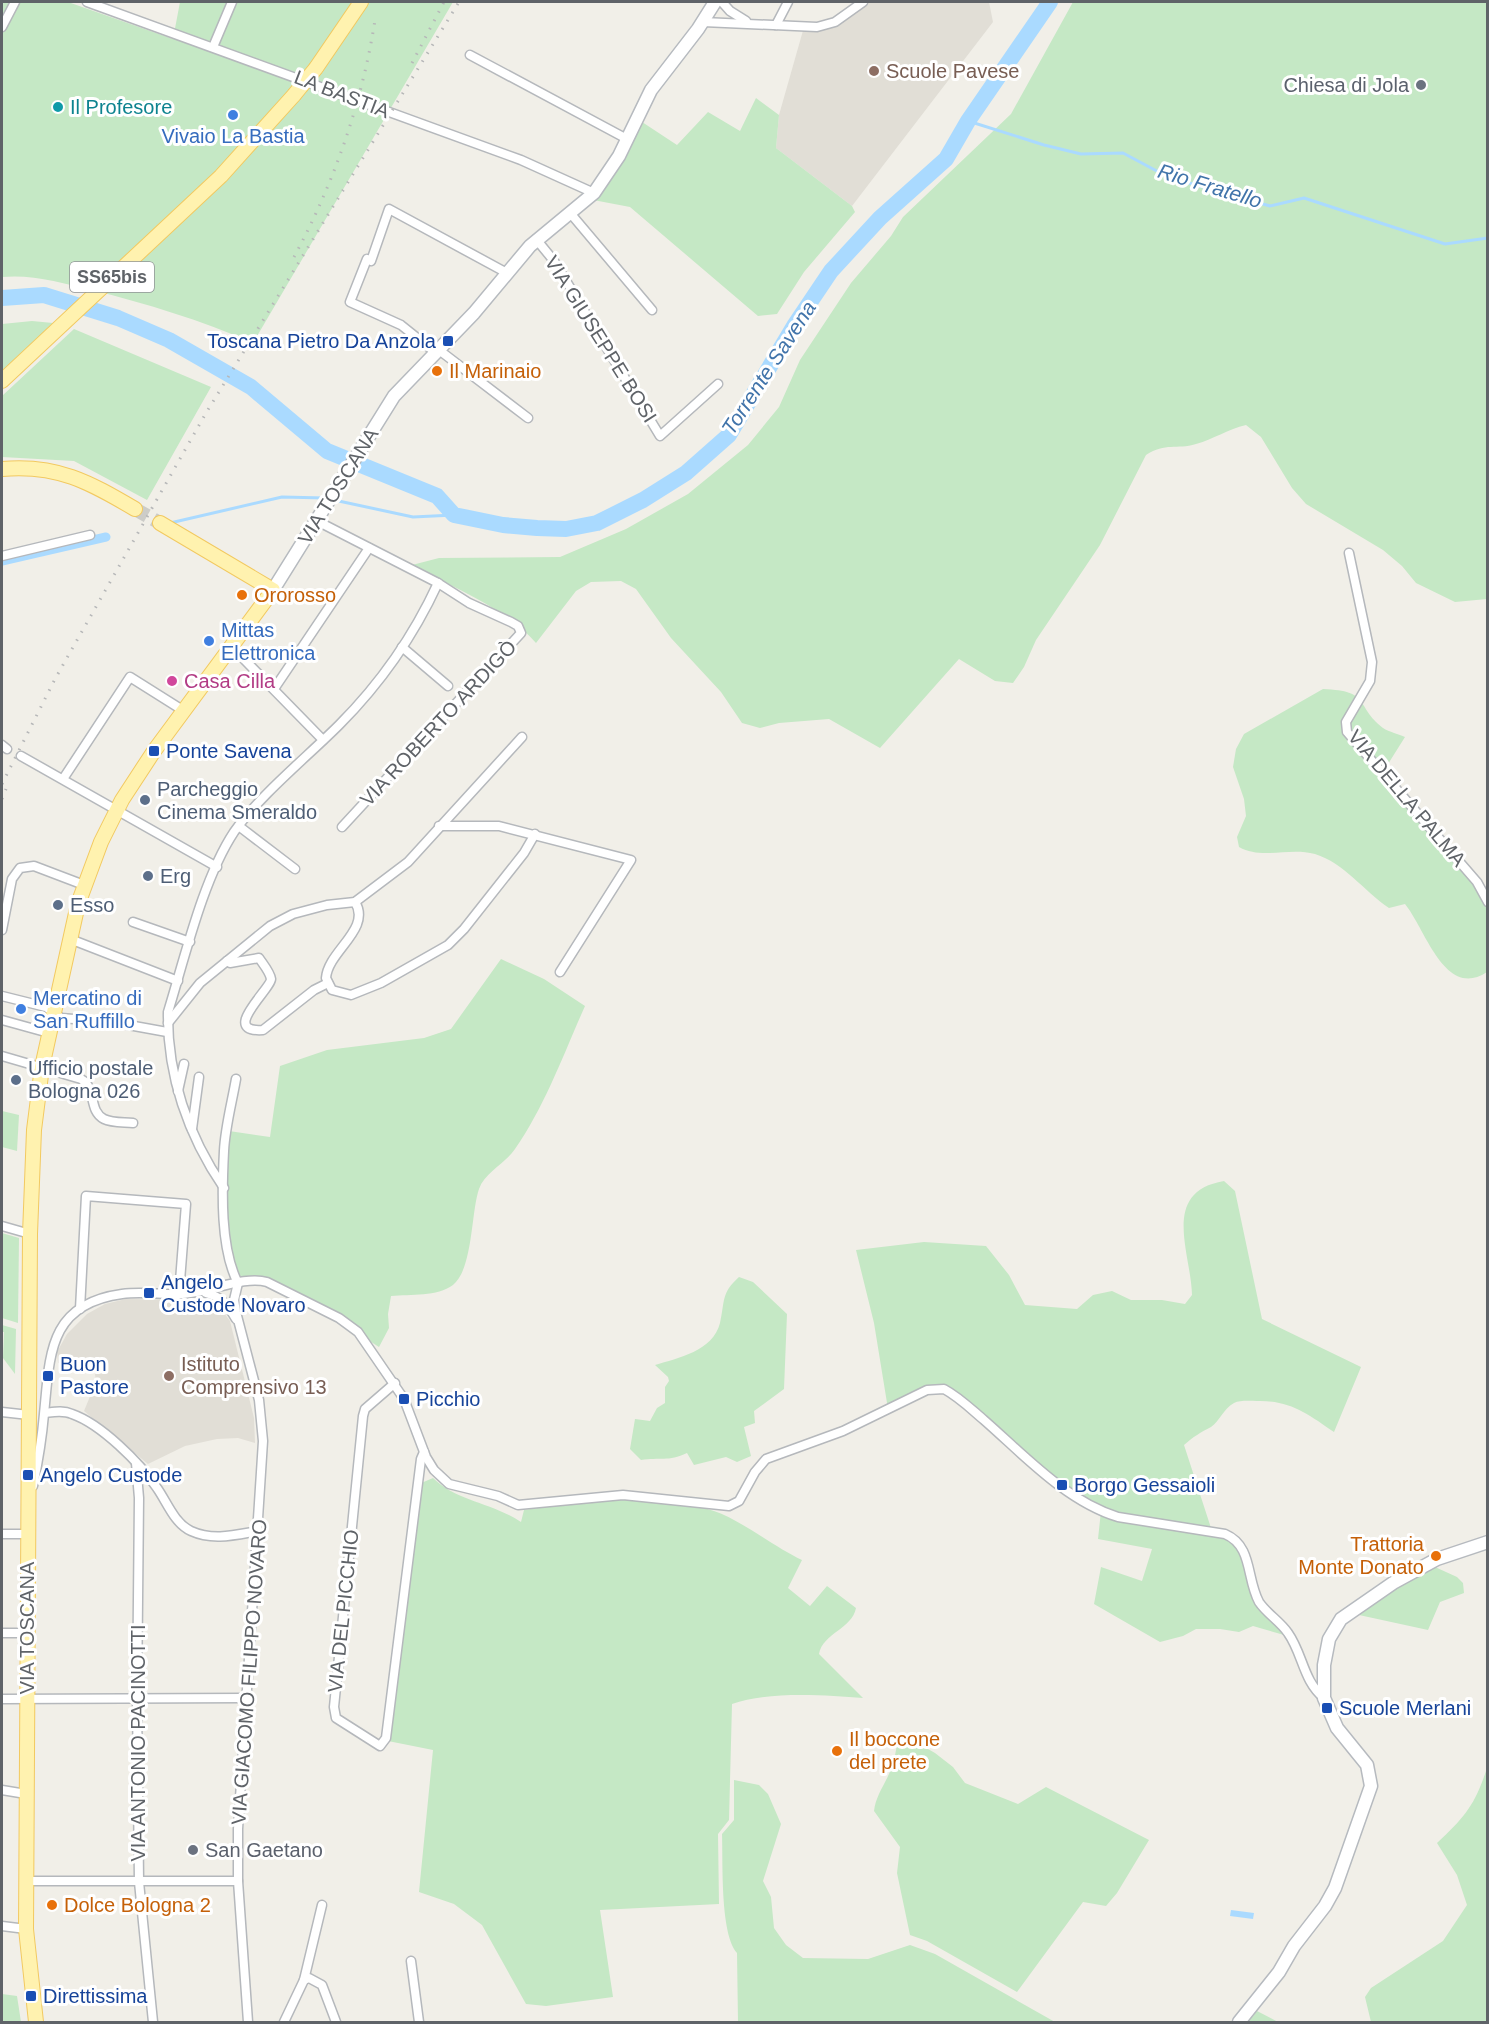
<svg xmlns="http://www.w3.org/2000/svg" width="1489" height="2024" font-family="Arial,sans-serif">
  <rect width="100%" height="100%" fill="#f1efe8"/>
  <g fill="#e1ded6">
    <polygon points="863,2 989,2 993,22 852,206 776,148 779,115 804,27 826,26"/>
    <polygon points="126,1299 208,1300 221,1309 230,1321 254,1418 255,1443 238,1438 217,1439 185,1446 148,1464 84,1411 96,1382 94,1366 58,1363 57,1352 67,1334 87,1314 105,1304"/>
  </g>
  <g fill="#c5e8c5">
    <path d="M2,2H68L173,39L180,2H453L253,343C201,320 147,304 92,290C63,283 32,274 2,277Z"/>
    <path d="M1073,2H1487V599L1455,602L1416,583L1402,566L1383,550L1306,504L1292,488L1261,437L1246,425C1228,429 1214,439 1196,444C1176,450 1166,442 1146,455L1100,545L1036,640L1024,667L1013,683L995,681L959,659L880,748L829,719L779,723L760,728L742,723L721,692L671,638L636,589L621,581L591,582L576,591L536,643C508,609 451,587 412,565L439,558L560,557L626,529L688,494L748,445L779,407L800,360L851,283L891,236L903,217L1011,114Z"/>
    <polygon points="756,98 779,115 776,148 852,206 855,212 804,272 777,314 758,316 630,207 588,199 636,118 677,145 708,112 740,131"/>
    <polygon points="32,321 53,323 2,373 2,324"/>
    <polygon points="74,329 211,387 147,500 74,461 2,457 2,396"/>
    <path d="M1323,689C1372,691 1354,705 1383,728C1389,732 1399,734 1405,737L1383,772L1408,797L1487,889V972C1445,1000 1426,930 1405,904L1389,908C1364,891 1344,863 1315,854C1288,847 1262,860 1239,847L1237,837L1246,816L1244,799L1233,767L1236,749L1244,734Z"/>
    <path d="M501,959L544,979L585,1006C564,1053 545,1106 515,1149C505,1164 485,1172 479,1189C471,1212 473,1269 453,1285C437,1297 411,1294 391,1296L388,1314L389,1328L379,1347L292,1291L254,1278L229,1274L226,1218L229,1131L270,1137L280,1066L327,1050L424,1038L451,1029Z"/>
    <polygon points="2,1111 19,1115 17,1151 2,1147"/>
    <path d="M1224,1181L1235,1191L1262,1319L1361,1367L1334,1432C1308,1414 1290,1400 1257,1401C1250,1401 1240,1400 1234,1403C1223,1409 1220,1421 1211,1427C1201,1432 1193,1437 1184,1445L1211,1528C1177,1524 1138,1524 1107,1510C1052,1487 1002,1437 956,1400C925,1382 918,1394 888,1409L874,1323L856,1250L924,1242L986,1246L1009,1275L1025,1305L1077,1309L1093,1295L1112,1291L1131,1300H1162L1185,1304L1192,1295C1191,1252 1160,1192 1224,1181Z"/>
    <polygon points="2,1233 19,1238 18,1323 2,1318"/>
    <path d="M739,1277L753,1282L787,1314L784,1389L754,1411L755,1423L744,1427L751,1456L737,1462L726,1457L694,1465L687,1453C668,1462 660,1457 641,1460L630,1449L635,1419L650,1421L657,1408L665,1403V1387L669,1381L668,1377L655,1365C678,1358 713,1351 720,1323C725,1301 721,1293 739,1277Z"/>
    <polygon points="2,1325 16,1329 15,1374 3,1358 4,1332 2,1332"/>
    <path d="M433,1478C456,1501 493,1503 521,1522L524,1510C586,1500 653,1490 714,1511C741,1520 774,1547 802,1560L788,1588L810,1606L827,1586L856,1608C852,1629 823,1633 819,1654L863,1698C825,1695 767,1691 732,1704L729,1820L718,1834L719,1904L600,1910L613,1997L546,2006L526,2004L482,1925L454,1904L419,1892L433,1750L388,1741L419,1484Z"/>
    <polygon points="1101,1511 1236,1539 1259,1602 1287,1631 1284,1635 1253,1626 1239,1632 1220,1629 1196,1629 1183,1636 1160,1642 1094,1604 1101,1567 1142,1581 1152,1549 1098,1539"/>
    <polygon points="1435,1567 1457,1577 1463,1583 1464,1593 1440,1602 1428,1630 1359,1615 1407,1581"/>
    <path d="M900,1733L935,1753L953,1767L965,1783L1018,1804L1046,1787L1149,1840L1117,1893L1106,1906L1083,1902L1017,1992L927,1941L910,1935L897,1873L900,1847L874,1811C876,1794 887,1782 892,1766C896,1756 896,1744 900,1733Z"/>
    <path d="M1487,1768V2022H1371L1365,1997L1371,1988L1443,1941L1467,1905L1457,1875L1437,1843C1465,1817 1475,1805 1487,1768Z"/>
    <path d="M734,1780L759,1785L768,1794L781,1824L763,1881L771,1897L774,1928L786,1945L803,1958L868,1959L910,1945L935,1954L1055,2022H738L737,1953C720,1934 723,1862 722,1834L734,1820Z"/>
    <polygon points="2,1994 17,1996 21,2022 2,2022"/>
    <polygon points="1257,2011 1278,2022 1248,2022"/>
  </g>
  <polygon fill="#aadaff" points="1231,1910 1254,1913 1253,1919 1230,1916"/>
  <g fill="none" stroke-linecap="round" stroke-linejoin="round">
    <g stroke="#aadaff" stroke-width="3">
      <polyline points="968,121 1044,145 1081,154 1123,153 1168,177 1270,206 1304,198 1445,244 1488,238"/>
      <polyline points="334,500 413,517 454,515"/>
      <polyline points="170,523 282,497 325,498"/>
    </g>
    <polyline stroke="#aadaff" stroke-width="9" points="2,561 106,537"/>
    <polyline stroke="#aadaff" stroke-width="16" points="2,298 44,295 118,318 169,340 251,387 327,451 437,496 454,515 503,525 537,528 566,529 597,523 643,500 686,473 729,435 794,326 831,271 880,218 946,159 968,121 1050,2"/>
    <polyline stroke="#ccccc8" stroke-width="14" stroke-dasharray="14 7" stroke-linecap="butt" points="135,509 160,523"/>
    <defs>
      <g id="street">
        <polyline points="87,2 521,160 594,193"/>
        <polyline points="722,2 730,11 746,21"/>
        <polyline points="703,22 817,27 835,22 863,2"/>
        <polyline points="776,25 788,2"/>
        <polyline points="2,27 15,2"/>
        <polyline points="213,47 232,2"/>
        <polyline points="470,55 627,139"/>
        <polyline points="571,214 652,310"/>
        <polyline points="536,239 554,261 660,436 718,384"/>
        <polyline points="439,350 528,418"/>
        <polyline points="436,353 401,325 350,302 367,259 371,261 389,209 507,273"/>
        <polyline points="317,521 438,583 469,603 511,622 518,626 521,633 342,827"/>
        <polyline points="1349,553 1372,662 1370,681 1346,722 1347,732 1477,882 1488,902"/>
        <polyline points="2,556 90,535"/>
        <polyline points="232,647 323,740"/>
        <polyline points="402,647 448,686"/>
        <polyline points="274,689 369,548"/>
        <polyline points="2,745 7,749"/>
        <polyline points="21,756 217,867"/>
        <polyline points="63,779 130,677 184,711"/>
        <polyline points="439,826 499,826 631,860 560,972"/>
        <polyline points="240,827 295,869"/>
        <path d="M355,902C372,929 328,951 326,978L332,990L351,995L381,983L448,945L464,929L524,853L535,834"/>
        <polyline points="133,922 190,942"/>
        <polyline points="2,930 12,879 20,868 34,866 84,885"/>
        <polyline points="70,939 178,981"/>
        <path d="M227,961L230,963L259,958C263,964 270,972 271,979C271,989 219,1033 263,1030L314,990L328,983"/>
        <polyline points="2,996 46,1007 61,1018 112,1022 167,1032"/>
        <polyline points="2,1020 49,1033"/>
        <polyline points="168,1023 200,983 270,926 293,914 327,905 355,902 408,862 522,737"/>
        <path d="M2,1056L81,1079C97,1088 88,1111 104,1119C112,1123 124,1122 133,1123"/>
        <path d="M236,1079C232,1102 225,1128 224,1151C222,1190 220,1249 238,1283"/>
        <polyline points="178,1091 184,1064"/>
        <polyline points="192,1129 199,1077"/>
        <path d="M224,1188C188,1136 167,1075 168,1012C185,957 203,879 234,832C260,795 307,757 339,725C380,684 414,635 438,583"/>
        <polyline points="2,1226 30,1234"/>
        <polyline points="238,1283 234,1300 236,1312 259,1400 263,1441 238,1829 238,1881 248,2022"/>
        <path d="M206,1293C221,1296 229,1307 236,1319"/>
        <polyline points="80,1309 86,1196 186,1204 179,1294"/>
        <polyline points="395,1383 365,1409 363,1416 334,1707 336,1718 380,1746 386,1738 421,1459 424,1452"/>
        <polyline points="2,1412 29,1415"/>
        <path d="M45,1413C54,1412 63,1410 72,1414C101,1424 140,1463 157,1488C167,1502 174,1523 191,1531C213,1541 235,1535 258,1531"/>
        <polyline points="136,1463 139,1498 137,1700 139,1882 153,2022"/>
        <path d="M33,1486C38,1462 42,1438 44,1414C50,1355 48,1304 122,1294C142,1291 162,1295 182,1294C209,1293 244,1275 267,1282L339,1318L358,1332L404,1399L426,1457L434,1470L449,1484L498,1496L518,1505L623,1495L729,1506L739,1501L755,1472L766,1459L843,1431L927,1390L944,1389C959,1397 971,1409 984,1420C1024,1455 1066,1501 1118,1517L1225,1534C1253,1546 1246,1578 1259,1602C1267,1614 1280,1621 1288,1633C1303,1654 1303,1681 1324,1698"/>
        <polyline points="2,1534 28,1534"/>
        <polyline points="2,1633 28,1633"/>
        <polyline points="2,1699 246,1698"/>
        <polyline points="2,1790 26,1794"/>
        <polyline points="26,1881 238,1881"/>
        <polyline points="2,1926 26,1929"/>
        <polyline points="411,1961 419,2022"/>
        <polyline points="304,1980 322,1905"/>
        <polyline points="284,2022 304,1980 309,1978 322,1985 336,2022"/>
      </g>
      <g id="secondary">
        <polyline points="273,590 394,396 474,313 530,246 594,193 619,156 651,90 698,29 715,2"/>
        <polyline points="1239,2022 1279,1972 1294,1946 1325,1906 1335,1888 1371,1786 1367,1765 1337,1728 1324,1698 1324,1665 1329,1639 1341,1619 1393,1583 1437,1559 1488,1542"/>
      </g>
      <g id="primary">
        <polyline points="316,68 361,2"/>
        <polyline points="2,381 221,176 294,95"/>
        <path d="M2,469C57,464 89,482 135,509"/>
        <polyline points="36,2022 26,1929 30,1234 34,1130 42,1067 78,904 101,842 122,800 154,751 273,590 160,523"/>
      </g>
    </defs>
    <use href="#street" stroke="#b5b8bc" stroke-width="11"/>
    <use href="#secondary" stroke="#b6babf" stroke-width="15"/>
    <use href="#primary" stroke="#f2c960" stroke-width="16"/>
    <use href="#street" stroke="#fff" stroke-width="8"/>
    <use href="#secondary" stroke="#fff" stroke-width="12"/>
    <use href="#primary" stroke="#fff2af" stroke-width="14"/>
    <g stroke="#b6b7b8" stroke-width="3" stroke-dasharray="1.5 8" stroke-linecap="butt">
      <polyline points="412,63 444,2"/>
      <path d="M294,257C334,183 362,103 375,20"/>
      <polyline points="2,784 55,679 206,413 459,2"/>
      <polyline points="2,799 6,789"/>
    </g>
    <defs>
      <polyline id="primary-bridge" points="294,95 316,68"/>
    </defs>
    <use href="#primary-bridge" stroke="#f2c960" stroke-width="16" stroke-linecap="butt"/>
    <use href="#primary-bridge" stroke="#fff2af" stroke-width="14"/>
  </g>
  <g fill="#8d6e63" stroke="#fff" stroke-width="2">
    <circle cx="874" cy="71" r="6"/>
    <circle cx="169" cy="1376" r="6"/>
  </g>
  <g fill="#6b7280" stroke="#fff" stroke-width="2">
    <circle cx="1421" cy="85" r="6"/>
    <circle cx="193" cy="1850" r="6"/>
  </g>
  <circle fill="#0f9aa8" stroke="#fff" stroke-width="2" cx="58" cy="107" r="6"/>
  <g fill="#3f7fe0" stroke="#fff" stroke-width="2">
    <circle cx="233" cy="115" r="6"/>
    <circle cx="209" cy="641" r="6"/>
    <circle cx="21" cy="1009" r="6"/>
  </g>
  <g fill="#1a4fb4" stroke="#fff" stroke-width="2">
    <rect x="442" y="335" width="12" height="12" rx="3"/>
    <rect x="148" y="745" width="12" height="12" rx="3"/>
    <rect x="143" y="1287" width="12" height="12" rx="3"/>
    <rect x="42" y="1370" width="12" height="12" rx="3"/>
    <rect x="398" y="1393" width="12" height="12" rx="3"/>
    <rect x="22" y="1469" width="12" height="12" rx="3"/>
    <rect x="1056" y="1479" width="12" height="12" rx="3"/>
    <rect x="1321" y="1702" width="12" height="12" rx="3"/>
    <rect x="25" y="1990" width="12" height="12" rx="3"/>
  </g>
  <g fill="#e8710a" stroke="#fff" stroke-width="2">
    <circle cx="437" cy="371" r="6"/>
    <circle cx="242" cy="595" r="6"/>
    <circle cx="1436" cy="1556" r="6"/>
    <circle cx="837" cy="1751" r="6"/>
    <circle cx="52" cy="1905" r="6"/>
  </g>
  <circle fill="#d1479c" stroke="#fff" stroke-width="2" cx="172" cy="681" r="6"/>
  <g fill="#5c6f8a" stroke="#fff" stroke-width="2">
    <circle cx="145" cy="800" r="6"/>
    <circle cx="148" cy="876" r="6"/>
    <circle cx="58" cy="905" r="6"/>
    <circle cx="16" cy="1080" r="6"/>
  </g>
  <g text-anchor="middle" stroke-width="6" stroke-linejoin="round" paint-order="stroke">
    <rect fill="#fff" stroke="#8f9295" stroke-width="1.5" x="70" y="262" width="84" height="30" rx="4.5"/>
    <g font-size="18" font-weight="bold" fill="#5f6368">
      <text x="112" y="283">SS65bis</text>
    </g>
    <g font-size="20" fill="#785e54" stroke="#fff" text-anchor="start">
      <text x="886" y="78">Scuole Pavese</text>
      <text x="181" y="1371">Istituto<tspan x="181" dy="23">Comprensivo 13</tspan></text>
    </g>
    <g font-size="20" fill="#5b616d" stroke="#fff" text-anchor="end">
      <text x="1409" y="92">Chiesa di Jola</text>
      <text x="205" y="1857" text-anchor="start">San Gaetano</text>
    </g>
    <g font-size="20" fill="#5f6368" stroke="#fff">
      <text transform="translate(342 94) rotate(21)" y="7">LA BASTIA</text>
      <text transform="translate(601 339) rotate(58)" y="7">VIA GIUSEPPE BOSI</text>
      <text transform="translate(338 486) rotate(-58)" y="7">VIA TOSCANA</text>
      <text transform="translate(438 723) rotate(-47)" y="7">VIA ROBERTO ARDIGÒ</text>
      <text transform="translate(1407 798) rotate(50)" y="7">VIA DELLA PALMA</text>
      <text transform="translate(343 1611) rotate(-84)" y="7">VIA DEL PICCHIO</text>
      <text transform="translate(27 1628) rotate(-90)" y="7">VIA TOSCANA</text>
      <text transform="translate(249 1672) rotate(-86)" y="7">VIA GIACOMO FILIPPO NOVARO</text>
      <text transform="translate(138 1743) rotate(-90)" y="7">VIA ANTONIO PACINOTTI</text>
    </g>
    <g font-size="20" fill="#0d838f" stroke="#fff" text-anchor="start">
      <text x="70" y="114">Il Profesore</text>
    </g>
    <g font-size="20" fill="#366cbe" stroke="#fff" text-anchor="start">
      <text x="233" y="143" text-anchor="middle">Vivaio La Bastia</text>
      <text x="221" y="637">Mittas<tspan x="221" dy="23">Elettronica</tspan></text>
      <text x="33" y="1005">Mercatino di<tspan x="33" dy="23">San Ruffillo</tspan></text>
    </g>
    <g font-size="20" fill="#164399" stroke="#fff" text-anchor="start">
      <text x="436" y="348" text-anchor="end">Toscana Pietro Da Anzola</text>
      <text x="166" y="758">Ponte Savena</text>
      <text x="161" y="1289">Angelo<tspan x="161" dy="23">Custode Novaro</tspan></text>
      <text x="60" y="1371">Buon<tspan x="60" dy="23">Pastore</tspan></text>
      <text x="416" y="1406">Picchio</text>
      <text x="40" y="1482">Angelo Custode</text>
      <text x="1074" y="1492">Borgo Gessaioli</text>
      <text x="1339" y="1715">Scuole Merlani</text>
      <text x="43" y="2003">Direttissima</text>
    </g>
    <g font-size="20" fill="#c56008" stroke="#fff" text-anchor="start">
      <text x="449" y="378">Il Marinaio</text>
      <text x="254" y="602">Ororosso</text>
      <text x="1424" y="1551" text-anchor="end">Trattoria<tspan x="1424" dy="23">Monte Donato</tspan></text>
      <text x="849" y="1746">Il boccone<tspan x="849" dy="23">del prete</tspan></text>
      <text x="64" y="1912">Dolce Bologna 2</text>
    </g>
    <g font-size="20" fill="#b23c85" stroke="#fff" text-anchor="start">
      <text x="184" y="688">Casa Cilla</text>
    </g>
    <g font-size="20" fill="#4e5e75" stroke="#fff" text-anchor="start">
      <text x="157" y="796">Parcheggio<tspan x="157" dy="23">Cinema Smeraldo</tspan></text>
      <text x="160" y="883">Erg</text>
      <text x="70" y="912">Esso</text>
      <text x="28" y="1075">Ufficio postale<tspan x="28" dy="23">Bologna 026</tspan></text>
    </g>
    <g font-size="21" font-style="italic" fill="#4174aa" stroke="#fff">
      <text transform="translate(1210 186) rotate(17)" y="7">Rio Fratello</text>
      <text transform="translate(769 368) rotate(-57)" y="7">Torrente Savena</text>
    </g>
  </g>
  <rect width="1489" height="2024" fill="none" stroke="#5f6368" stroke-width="6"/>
</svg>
